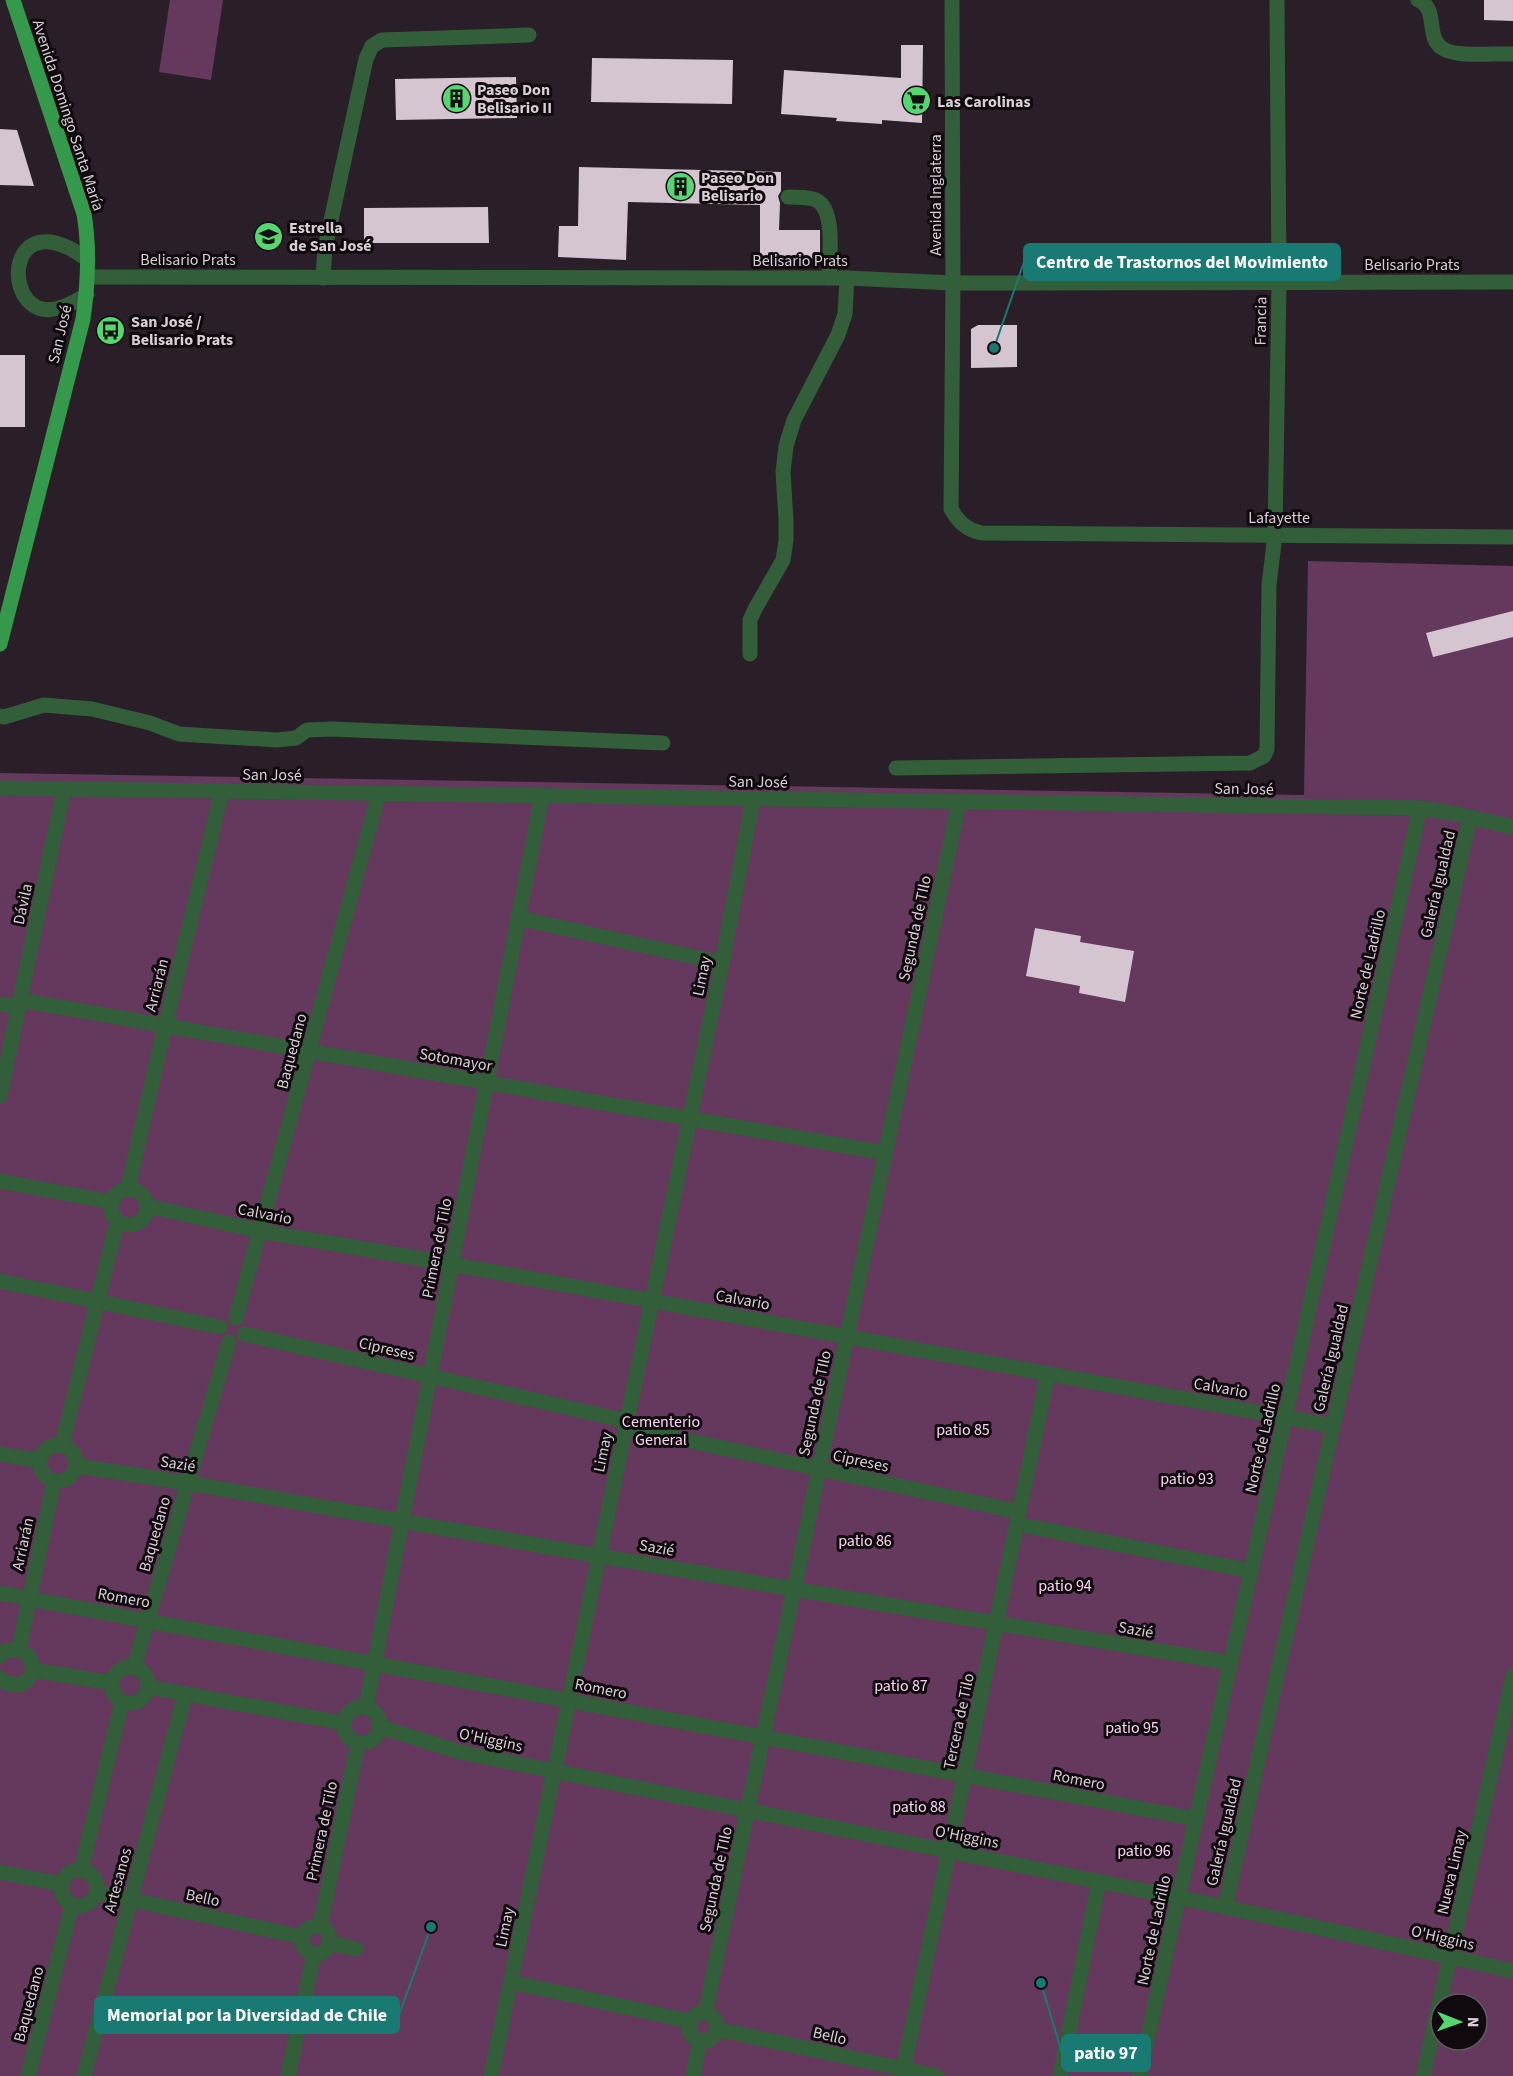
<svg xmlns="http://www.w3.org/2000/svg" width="1513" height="2076" font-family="'Source Sans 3',sans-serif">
  <rect width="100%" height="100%" fill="#2a1e28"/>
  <g fill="#65395d" fill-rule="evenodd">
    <polygon points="170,0 223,0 211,80 159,72"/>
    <path d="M1308,561L1513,566V2076H0V773L1304,795ZM1441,2004H1477V2040H1441Z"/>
  </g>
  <g fill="#d5c5d1">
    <polygon points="1484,0 1513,0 1513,21 1484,20"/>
    <polygon points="901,45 923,45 922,123 882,120 882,124 836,121 837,118 781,114 784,70 901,78"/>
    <polygon points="592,58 733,60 732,104 591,102"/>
    <polygon points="516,77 517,118 396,120 395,79"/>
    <polygon points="0,129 17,130 34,186 0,185"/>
    <polygon points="579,167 781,172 781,191 778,196 780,203 779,230 820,230 820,263 760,263 760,205 628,202 626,260 558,257 559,226 578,226"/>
    <polygon points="488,207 489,243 364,243 364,208"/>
    <polygon points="978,325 1017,325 1017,367 971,368 971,329"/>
    <rect x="0" y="355" width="25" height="72"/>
    <polygon points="1513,611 1513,637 1433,657 1426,633"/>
    <polygon points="1035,928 1081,936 1080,942 1134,951 1125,1002 1079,993 1080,986 1026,976"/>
  </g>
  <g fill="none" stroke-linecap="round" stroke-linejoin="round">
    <g stroke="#325f39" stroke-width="15">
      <path d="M952,0L953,283L951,509C959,523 967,530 982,533L1513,537"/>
      <path d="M1418,0C1439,8 1425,37 1442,48C1456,58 1495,53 1513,54"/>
      <path d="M788,197C796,197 805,197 813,199C837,205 829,258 829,278"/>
      <polyline points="88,277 847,278 953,283 1513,282"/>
      <polyline points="323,278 325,248 366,59 372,46 382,40 529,35"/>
      <path d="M87,295C79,299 70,305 62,307C0,330 0,194 88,260"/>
      <polyline points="750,654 750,620 755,609 783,560 786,540 786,520 783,472 786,446 794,420 838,335 845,314 847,278"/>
      <polyline points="0,716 4,717 44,705 92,709 150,723 179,734 277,740 296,738 307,730 331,729 663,743"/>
      <polyline points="896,768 1250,763 1264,756 1267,749 1269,585 1275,535 1279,282 1277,0"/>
      <polyline points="0,788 1420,808 1457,814 1513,827"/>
      <polyline points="518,918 722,963"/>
      <polyline points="20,1000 885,1153"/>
      <polyline points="0,1004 19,1007"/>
      <polyline points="0,1096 64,789"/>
      <polyline points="0,1181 111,1202"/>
      <polyline points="128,1188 165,1026 222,791"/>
      <circle cx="129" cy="1207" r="18"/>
      <polyline points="147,1206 260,1231 451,1264 1333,1426"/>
      <polyline points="0,1281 220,1327"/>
      <polyline points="236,1318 379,793"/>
      <polyline points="244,1334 627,1421"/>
      <polyline points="626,1427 1019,1512"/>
      <circle cx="58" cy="1463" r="18"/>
      <polyline points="62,1445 117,1222"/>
      <polyline points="0,1454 40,1461"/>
      <polyline points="77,1466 188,1483 599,1556 1231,1663"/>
      <polyline points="1017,1524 1251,1571"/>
      <polyline points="0,1593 1196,1819"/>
      <polyline points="19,1649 54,1481"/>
      <path d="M0,1656L4,1651L19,1649L30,1657C35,1669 32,1678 20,1685L6,1683L0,1678"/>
      <circle cx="130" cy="1685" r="18"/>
      <polyline points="134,1667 229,1342"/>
      <polyline points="33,1670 112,1683"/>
      <polyline points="149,1687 343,1723"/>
      <circle cx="362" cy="1725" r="18"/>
      <polyline points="366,1707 542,796"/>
      <polyline points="380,1727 460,1752 1225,1907 1513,1971"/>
      <circle cx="79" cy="1888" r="18"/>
      <polyline points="81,1870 122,1702"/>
      <polyline points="0,1872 61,1884"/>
      <polyline points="97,1892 302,1937"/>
      <polyline points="1225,1907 1470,817"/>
      <circle cx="316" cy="1940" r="14"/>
      <polyline points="320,1926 358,1743"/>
      <polyline points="330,1943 356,1949"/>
      <polyline points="511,1982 689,2021"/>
      <polyline points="705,2013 959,802"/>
      <circle cx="703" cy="2027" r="14"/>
      <polyline points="716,2029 937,2076"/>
      <polyline points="28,2076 72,1905"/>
      <polyline points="84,2076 185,1694"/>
      <polyline points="288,2076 314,1954"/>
      <polyline points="491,2076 722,963 753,799"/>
      <polyline points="693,2076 700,2040"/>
      <polyline points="902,2076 1048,1373"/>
      <polyline points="1060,2076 1099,1881"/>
      <polyline points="1139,2076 1420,808"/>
      <polyline points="1423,2076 1513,1676"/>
    </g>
    <path stroke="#35994b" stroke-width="15" d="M0,644L83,319C88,284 90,249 84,214L13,0"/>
  </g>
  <defs>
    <symbol id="building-disc" viewBox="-11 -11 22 22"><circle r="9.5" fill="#56d671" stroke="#100a0e"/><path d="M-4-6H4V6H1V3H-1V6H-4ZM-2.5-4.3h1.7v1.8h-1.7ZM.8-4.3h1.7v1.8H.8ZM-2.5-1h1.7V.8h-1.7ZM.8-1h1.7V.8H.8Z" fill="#111"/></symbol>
    <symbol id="supermarket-disc" viewBox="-11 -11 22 22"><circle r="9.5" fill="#56d671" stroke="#100a0e"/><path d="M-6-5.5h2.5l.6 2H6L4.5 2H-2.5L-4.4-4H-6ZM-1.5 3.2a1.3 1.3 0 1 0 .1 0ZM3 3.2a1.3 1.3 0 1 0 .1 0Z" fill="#111"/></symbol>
    <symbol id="school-disc" viewBox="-11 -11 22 22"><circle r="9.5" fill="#56d671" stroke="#100a0e"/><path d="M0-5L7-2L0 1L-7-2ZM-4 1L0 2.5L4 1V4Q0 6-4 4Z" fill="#111"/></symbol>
    <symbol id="bus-disc" viewBox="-11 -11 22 22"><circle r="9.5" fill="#56d671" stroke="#100a0e"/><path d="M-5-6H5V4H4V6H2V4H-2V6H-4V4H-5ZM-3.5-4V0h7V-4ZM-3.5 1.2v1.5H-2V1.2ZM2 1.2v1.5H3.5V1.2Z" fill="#111"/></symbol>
  </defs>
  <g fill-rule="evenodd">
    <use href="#building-disc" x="440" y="82" width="33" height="33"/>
    <use href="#supermarket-disc" x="900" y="84" width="33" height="33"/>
    <use href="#building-disc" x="664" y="170" width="33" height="33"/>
    <use href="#school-disc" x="252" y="220" width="33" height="33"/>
    <use href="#bus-disc" x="94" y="314" width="33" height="33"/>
  </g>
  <g text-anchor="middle" stroke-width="6" stroke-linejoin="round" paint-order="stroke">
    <g font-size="16" font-weight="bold" fill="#d7cfd5" stroke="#100a0e" text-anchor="start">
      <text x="477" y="95">Paseo Don<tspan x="477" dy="18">Belisario II</tspan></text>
      <text x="937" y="107">Las Carolinas</text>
      <text x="701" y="183">Paseo Don<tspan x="701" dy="18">Belisario</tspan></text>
      <text x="289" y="233">Estrella<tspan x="289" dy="18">de San José</tspan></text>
      <text x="131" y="327">San José /<tspan x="131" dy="18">Belisario Prats</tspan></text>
    </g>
    <g font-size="16" fill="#d7cfd5" stroke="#100a0e">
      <text transform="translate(69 115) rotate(72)" y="6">Avenida Domingo Santa María</text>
      <text transform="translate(935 195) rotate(-90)" y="6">Avenida Inglaterra</text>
      <text x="188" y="265">Belisario Prats</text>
      <text x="800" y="266">Belisario Prats</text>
      <text x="1412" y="270">Belisario Prats</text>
      <text transform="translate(1260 321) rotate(-89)" y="6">Francia</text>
      <text transform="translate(59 334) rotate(-77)" y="6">San José</text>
      <text x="1279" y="523">Lafayette</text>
      <text transform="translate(272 774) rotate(1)" y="6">San José</text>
      <text transform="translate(758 781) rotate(1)" y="6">San José</text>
      <text transform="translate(1244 788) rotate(1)" y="6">San José</text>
      <text transform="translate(1437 884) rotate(-77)" y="6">Galería Igualdad</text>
      <text transform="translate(22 904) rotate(-78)" y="6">Dávila</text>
      <text transform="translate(914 928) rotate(-78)" y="6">Segunda de TIlo</text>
      <text transform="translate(1367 964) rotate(-77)" y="6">Norte de Ladrillo</text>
      <text transform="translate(701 976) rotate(-78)" y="6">Limay</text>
      <text transform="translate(156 985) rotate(-76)" y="6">Arriarán</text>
      <text transform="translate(291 1051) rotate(-75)" y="6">Baquedano</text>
      <text transform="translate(456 1059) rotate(10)" y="6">Sotomayor</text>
      <text transform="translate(265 1213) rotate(11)" y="6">Calvario</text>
      <text transform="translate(436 1248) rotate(-79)" y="6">Primera de Tilo</text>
      <text transform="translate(743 1299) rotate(10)" y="6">Calvario</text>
      <text transform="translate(387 1348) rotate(13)" y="6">Cipreses</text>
      <text transform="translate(1330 1358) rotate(-77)" y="6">Galería Igualdad</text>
      <text transform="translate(1221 1387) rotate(10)" y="6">Calvario</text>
      <text transform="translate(814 1403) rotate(-78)" y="6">Segunda de TIlo</text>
      <text transform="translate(1262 1438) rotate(-77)" y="6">Norte de Ladrillo</text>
      <text transform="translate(602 1452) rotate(-78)" y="6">Limay</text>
      <text transform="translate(861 1460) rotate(12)" y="6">Cipreses</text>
      <text transform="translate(178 1463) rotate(9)" y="6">Sazié</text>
      <text transform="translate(154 1534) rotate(-74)" y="6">Baquedano</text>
      <text transform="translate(22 1544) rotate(-78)" y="6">Arriarán</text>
      <text transform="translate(657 1547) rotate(10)" y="6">Sazié</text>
      <text transform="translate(124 1597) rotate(10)" y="6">Romero</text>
      <text transform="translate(1136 1629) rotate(10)" y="6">Sazié</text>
      <text transform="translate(601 1688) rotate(11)" y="6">Romero</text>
      <text transform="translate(958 1721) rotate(-78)" y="6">Tercera de Tilo</text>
      <text transform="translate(491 1739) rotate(12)" y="6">O'Higgins</text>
      <text transform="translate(1079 1779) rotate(11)" y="6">Romero</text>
      <text transform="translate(321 1831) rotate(-78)" y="6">Primera de Tilo</text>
      <text transform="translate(1223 1832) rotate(-77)" y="6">Galería Igualdad</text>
      <text transform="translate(967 1836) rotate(11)" y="6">O'Higgins</text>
      <text transform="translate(1451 1872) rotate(-77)" y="6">Nueva Limay</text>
      <text transform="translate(715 1879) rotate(-78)" y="6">Segunda de TIlo</text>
      <text transform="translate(117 1880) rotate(-75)" y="6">Artesanos</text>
      <text transform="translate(203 1897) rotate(12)" y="6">Bello</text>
      <text transform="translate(504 1927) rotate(-78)" y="6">Limay</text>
      <text transform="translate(1153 1930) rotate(-78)" y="6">Norte de Ladrillo</text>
      <text transform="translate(1443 1937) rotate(13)" y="6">O'Higgins</text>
      <text transform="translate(28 2004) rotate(-75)" y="6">Baquedano</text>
      <text transform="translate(830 2035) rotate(13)" y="6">Bello</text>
    </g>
    <g font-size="16" fill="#fbd4f2" stroke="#100a0e">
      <text x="661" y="1427">Cementerio<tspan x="661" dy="18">General</tspan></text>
      <text x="963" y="1435">patio 85</text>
      <text x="1187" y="1484">patio 93</text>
      <text x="865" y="1546">patio 86</text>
      <text x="1065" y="1591">patio 94</text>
      <text x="901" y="1691">patio 87</text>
      <text x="1132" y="1733">patio 95</text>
      <text x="919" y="1812">patio 88</text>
      <text x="1144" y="1856">patio 96</text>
    </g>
  </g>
  <path fill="none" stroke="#197a73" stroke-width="2" d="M994 348L1024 262M431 1927L399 2015M1041 1983L1062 2053"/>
  <g fill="#197a73" stroke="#100a0e" stroke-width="2">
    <circle cx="994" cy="348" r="6"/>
    <circle cx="431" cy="1927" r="6"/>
    <circle cx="1041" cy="1983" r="6"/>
  </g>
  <g fill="#197a73" stroke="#197a73" stroke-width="2">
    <rect x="1024" y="244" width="316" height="36" rx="6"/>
    <rect x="95" y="1997" width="304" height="36" rx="6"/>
    <rect x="1062" y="2035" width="88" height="36" rx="6"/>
  </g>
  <g font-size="18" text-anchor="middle" font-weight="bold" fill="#fff">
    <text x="1182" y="268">Centro de Trastornos del Movimiento</text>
    <text x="247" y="2021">Memorial por la Diversidad de Chile</text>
    <text x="1106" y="2059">patio 97</text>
  </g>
  <g transform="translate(1459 2022) rotate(91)"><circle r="28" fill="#100a0e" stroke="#60595e" stroke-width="1.5"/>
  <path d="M0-4.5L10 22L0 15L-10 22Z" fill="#56d671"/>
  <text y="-9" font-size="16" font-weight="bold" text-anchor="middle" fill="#d7cfd5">N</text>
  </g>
</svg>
